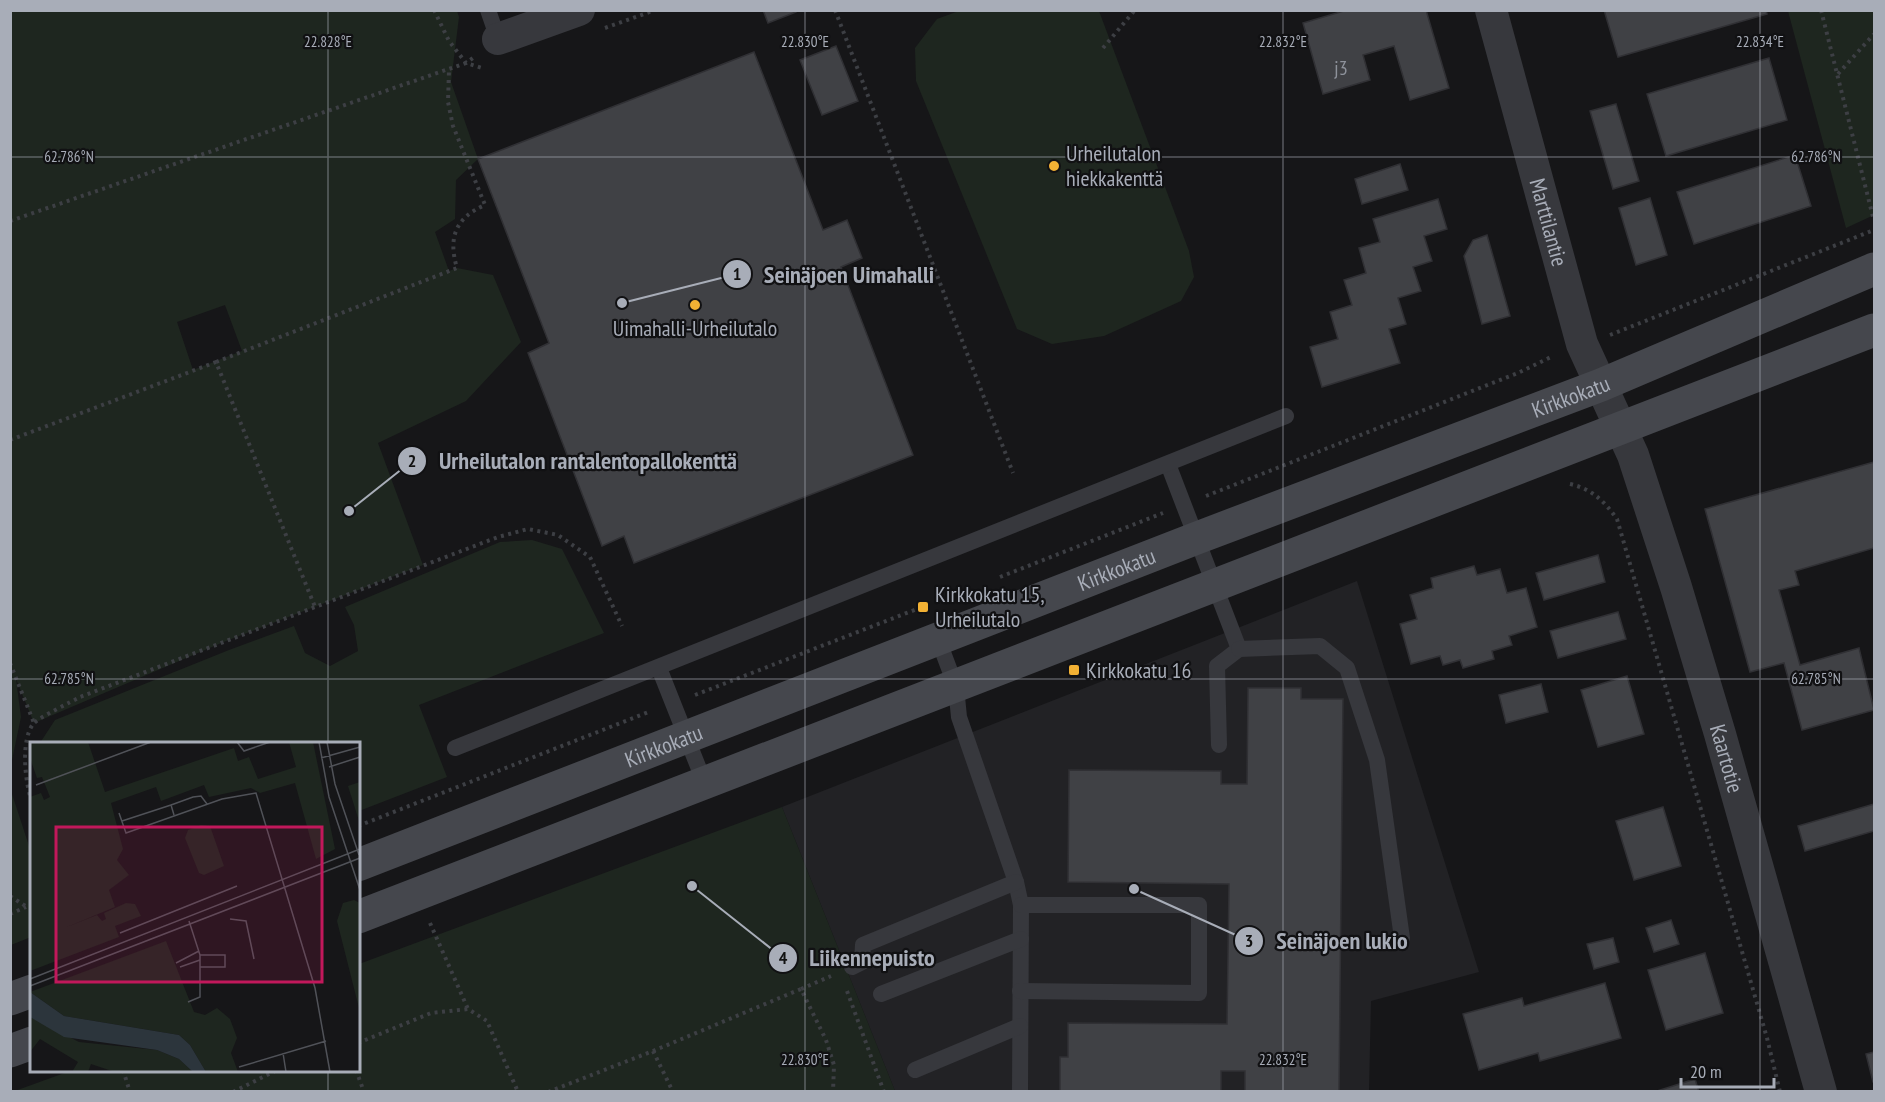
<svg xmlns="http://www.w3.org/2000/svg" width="1885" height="1102" font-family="'PT Sans Narrow',sans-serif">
  <rect width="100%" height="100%" fill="#161618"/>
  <polygon fill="#222225" points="1357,581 1479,972 1371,1001 1369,1091 895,1091 782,807"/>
  <g fill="#1e261f" fill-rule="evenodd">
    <path d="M11,10L457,11L459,17L451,82L478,159L456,180L455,219L435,232L449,271L457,268L493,275L521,342L466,401L378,443L423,565L226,641L34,723L16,679L21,717L11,765ZM225,305L242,351L193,370L177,322Z"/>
    <polygon points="959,11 1099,11 1189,251 1194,277 1181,301 1104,336 1052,344 1017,329 916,81 915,48 937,19"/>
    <polygon points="1788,11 1874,11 1874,215 1846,228"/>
    <polygon points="532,540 562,549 604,633 419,705 447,777 359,811 358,744 40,743 55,720 229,650 294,626 305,653 330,666 358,651 354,625 345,607 500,542"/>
    <polygon points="11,791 31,852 31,937 11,945"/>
    <polygon points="782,807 895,1091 12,1092 70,1071 358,1070 359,964"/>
  </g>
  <g fill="#404145" stroke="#303034" stroke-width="1.5">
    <polygon points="763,10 796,10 796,12 768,23"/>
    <polygon points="1347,10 1426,10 1449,88 1410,100 1394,46 1363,55 1370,80 1323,94 1303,23"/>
    <polygon points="1604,10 1766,10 1767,14 1618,57"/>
    <polygon points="836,46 858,101 822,115 800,60"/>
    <polygon points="754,52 823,230 847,220 862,258 841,267 913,455 634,563 624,536 602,546 528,353 549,343 478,159"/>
    <polygon points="1769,58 1787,120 1666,156 1647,94"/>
    <polygon points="1616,104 1639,181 1613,189 1590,111"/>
    <polygon points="1795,155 1811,206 1694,244 1677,192"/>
    <polygon points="1400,164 1408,190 1362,204 1355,179"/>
    <polygon points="1650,198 1667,255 1636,265 1619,208"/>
    <polygon points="1438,199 1447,229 1424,236 1432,261 1413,267 1421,291 1398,298 1406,324 1389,329 1400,363 1322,387 1310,347 1338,339 1330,312 1352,305 1344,280 1366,273 1359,248 1380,242 1373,219"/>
    <polygon points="1487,235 1510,316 1482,324 1464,256 1473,240"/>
    <polygon points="1874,462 1874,548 1795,571 1799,585 1779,590 1800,665 1859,648 1874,710 1802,730 1784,663 1750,672 1705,509"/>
    <polygon points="1598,555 1605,582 1544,600 1536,573"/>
    <polygon points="1474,566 1477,575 1500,569 1507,593 1526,588 1537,627 1509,636 1512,645 1492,651 1494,659 1463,668 1460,660 1443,665 1440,656 1411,664 1400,624 1417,619 1410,595 1433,588 1431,578"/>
    <polygon points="1618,612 1626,639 1558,658 1550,631"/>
    <polygon points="1627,676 1644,734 1598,747 1581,690"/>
    <polygon points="1541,684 1548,712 1506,723 1499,695"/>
    <polygon points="1248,688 1301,688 1301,699 1343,699 1339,1092 1245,1092 1245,1071 1221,1071 1221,1092 1060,1092 1060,1057 1068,1057 1068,1023 1227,1024 1229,884 1068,882 1069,770 1221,771 1221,784 1247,784"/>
    <polygon points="1874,804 1874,831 1805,851 1798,826"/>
    <polygon points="1663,807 1681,866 1634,880 1616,821"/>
    <polygon points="1671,920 1679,944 1654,952 1646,928"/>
    <polygon points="1613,938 1619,962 1594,969 1587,944"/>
    <polygon points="1705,953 1723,1013 1666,1030 1648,970"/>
    <polygon points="1605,983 1621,1038 1540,1061 1538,1053 1479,1070 1463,1014 1522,998 1524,1006"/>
    <polygon points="1874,1052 1874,1082 1873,1082 1866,1054"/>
    <polygon points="1695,1079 1699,1092 1654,1092"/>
  </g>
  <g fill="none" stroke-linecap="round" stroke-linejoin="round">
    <g stroke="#3d3f44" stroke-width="4" stroke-dasharray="3 4.5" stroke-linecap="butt">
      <polyline points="434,10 449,41 466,63 473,58"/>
      <polyline points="835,10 1013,473"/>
      <polyline points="1821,10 1874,221"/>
      <polyline points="605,28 655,10"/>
      <polyline points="1103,48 1135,10"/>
      <polyline points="1838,74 1874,34"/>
      <polyline points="10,221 466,63 482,68"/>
      <polyline points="1610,335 1874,230"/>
      <path d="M216,362L457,268C448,238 455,218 485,205L453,126L448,102L449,70"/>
      <polyline points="10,440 216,362 315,607"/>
      <path d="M1570,484C1592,489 1604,501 1617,519L1767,1038L1780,1092"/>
      <polyline points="1206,496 1518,373 1553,356"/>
      <polyline points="1000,577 1163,513"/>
      <polyline points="10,663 34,723"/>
      <polyline points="695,695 917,609"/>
      <path d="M32,802C25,783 20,739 34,723C40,717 71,702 80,697L498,537L528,529L558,535L590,557L622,626"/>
      <polyline points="358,826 651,711"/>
      <polyline points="10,896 27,907 32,906"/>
      <polyline points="10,914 26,907"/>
      <polyline points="430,923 468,1009"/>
      <polyline points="801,989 831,976"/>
      <polyline points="847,991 884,1092"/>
      <polyline points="358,1043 431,1013 468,1009 487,1021 518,1092"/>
      <polyline points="653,1051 673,1092"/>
      <polyline points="123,1070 130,1092"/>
      <polyline points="356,1070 364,1092"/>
      <polyline points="233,1092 277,1070"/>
      <polyline points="548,1092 653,1051 801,989 826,1040 834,1065 833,1092"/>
    </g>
    <g stroke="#37383d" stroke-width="16">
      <polyline points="488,10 498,39"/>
      <polyline points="1168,464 1239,649 1217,666 1219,745"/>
      <polyline points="938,639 956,687 959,717 1016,882 1021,905 1020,1092"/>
      <polyline points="1239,649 1320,646 1347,668 1377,760 1402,938"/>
      <polyline points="659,668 705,784"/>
      <polyline points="455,748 1286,416"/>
      <polyline points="852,967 862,962 863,945 1016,882"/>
      <polyline points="1020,991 1199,993 1199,905 1021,905"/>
      <polyline points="881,994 1021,939"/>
      <polyline points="915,1070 1020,1026"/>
    </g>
    <g stroke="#37383d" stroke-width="32">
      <path id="s1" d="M1491,10L1582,344L1633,455L1676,587L1720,734L1821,1092"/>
      <polyline points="498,39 579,10"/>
    </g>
    <g stroke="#45474d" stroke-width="33">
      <path id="s2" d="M358,865L1197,538L1601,385L1874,269"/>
      <polyline points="358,917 1874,330"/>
      <polyline points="10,999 32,991"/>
      <polyline points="10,1051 32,1043"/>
    </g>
  </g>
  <path fill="none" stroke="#a8adb8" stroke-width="1.5" stroke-opacity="0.45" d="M328,10V744M805,10V1092M1283,10V1092M1760,10V1092M10,157H1874M10,679H1874M328,1070V1092"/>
  <g fill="#f2b134" stroke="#111113" stroke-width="2">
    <circle cx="1054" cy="166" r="6"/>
    <circle cx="695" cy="305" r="6"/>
    <rect x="917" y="601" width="12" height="12" rx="3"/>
    <rect x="1068" y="664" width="12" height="12" rx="3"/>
  </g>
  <g text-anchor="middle" stroke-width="4.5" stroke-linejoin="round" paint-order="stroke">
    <g font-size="20" fill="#8e929b">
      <text x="1341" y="75">j3</text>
    </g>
    <g font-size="22" fill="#a8adb8" stroke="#111113" text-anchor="start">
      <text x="1066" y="161">Urheilutalon<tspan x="1066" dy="25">hiekkakenttä</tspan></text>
      <text x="695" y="336" text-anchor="middle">Uimahalli-Urheilutalo</text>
      <text x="935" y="602">Kirkkokatu 15,<tspan x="935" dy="25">Urheilutalo</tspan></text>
      <text x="1086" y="678">Kirkkokatu 16</text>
    </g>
    <g font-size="22" fill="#a8adb8" stroke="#111113">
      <text dy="8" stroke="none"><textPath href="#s1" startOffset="220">Marttilantie</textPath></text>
      <text dy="8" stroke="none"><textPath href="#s2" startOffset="1300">Kirkkokatu</textPath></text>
      <text dy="8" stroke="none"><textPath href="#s2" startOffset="814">Kirkkokatu</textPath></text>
      <text dy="8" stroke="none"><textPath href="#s2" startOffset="328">Kirkkokatu</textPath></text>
      <text dy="8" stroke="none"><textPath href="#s1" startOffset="786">Kaartotie</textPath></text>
    </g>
  </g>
  <g transform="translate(30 742)">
    <rect width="330" height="330" fill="#161618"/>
    <path d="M0,0H58L75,50L204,6L208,19L219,15L228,37L266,25L259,0H283L305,107L286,117L265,41L230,51L221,46L179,55L174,43L131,59L126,45L81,61L93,107L87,118L99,133L79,148L85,165L37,185L67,173L72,179L76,177L74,171L96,161L105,162L111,174L85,184L89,195L0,229V55L11,51L14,58L20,55L12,35L7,36L0,16ZM330,40V82L318,44ZM171,83L180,84L194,124L174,133L169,131L155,96L158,88ZM324,158L330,161V270L307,179L313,161ZM136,199L164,270L175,273L187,266L200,277L207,296L201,311L208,330H176L160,303L149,293L34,274L0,250ZM0,275L49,300L127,308L149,317L163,330H85L61,322L58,330H42L48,320L10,297L0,310Z" fill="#1e261f"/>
    <path d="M0,250L34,274L149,293L160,303L176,330H163L149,317L127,308L34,295L0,275Z" fill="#2c353c"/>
    <path fill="none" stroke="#505258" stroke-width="1.5" d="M207,0L214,9L240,0M289,0L299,55L330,148M297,0L305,42L329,113M291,16L330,5M299,25L330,15M6,43L121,0M89,71L96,91L192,57L226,51L285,246L300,330M144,73L141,63L163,55L171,54L177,62M92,79L141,63M200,177L216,179L224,217M90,191L207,144M146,221L169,209M150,225L170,218M170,225H195V213H170M0,237L330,107M0,244L330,116M158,260L170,255V213L159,179M253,311L256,330M209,325L296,299"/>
    <path fill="#c2185b" fill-opacity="0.15" stroke="#c2185b" stroke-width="3" d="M26,85H292V240H26Z"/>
    <rect width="330" height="330" fill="none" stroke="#a8adb8" stroke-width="3"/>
  </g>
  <g font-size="15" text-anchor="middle" fill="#a8adb8" stroke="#111113" stroke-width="4.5" stroke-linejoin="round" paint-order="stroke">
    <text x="328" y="47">22.828°E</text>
    <text x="805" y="47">22.830°E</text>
    <text x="1283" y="47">22.832°E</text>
    <text x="1760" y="47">22.834°E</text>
    <text x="69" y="162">62.786°N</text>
    <text x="1816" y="162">62.786°N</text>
    <text x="69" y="684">62.785°N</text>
    <text x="1816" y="684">62.785°N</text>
    <text x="805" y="1065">22.830°E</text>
    <text x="1283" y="1065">22.832°E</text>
  </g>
  <path fill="none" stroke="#a8adb8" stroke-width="2" d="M622 303L737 274M349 511L412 461M1134 889L1249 941M692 886L783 958"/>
  <g fill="#a8adb8" stroke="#111113" stroke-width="2">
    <circle cx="622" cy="303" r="6"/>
    <circle cx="349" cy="511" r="6"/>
    <circle cx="1134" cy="889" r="6"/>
    <circle cx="692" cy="886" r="6"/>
    <circle cx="737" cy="274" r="15"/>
    <circle cx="412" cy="461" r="15"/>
    <circle cx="1249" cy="941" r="15"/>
    <circle cx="783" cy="958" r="15"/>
  </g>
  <g font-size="18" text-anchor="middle" font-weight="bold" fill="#111">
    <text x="737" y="280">1</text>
    <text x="412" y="467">2</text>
    <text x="1249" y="947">3</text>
    <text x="783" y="964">4</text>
  </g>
  <g font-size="24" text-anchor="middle" font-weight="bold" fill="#a8adb8" stroke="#111113" stroke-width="4.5" stroke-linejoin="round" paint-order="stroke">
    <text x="849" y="283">Seinäjoen Uimahalli</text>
    <text x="588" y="469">Urheilutalon rantalentopallokenttä</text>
    <text x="1342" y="949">Seinäjoen lukio</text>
    <text x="872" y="966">Liikennepuisto</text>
  </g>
  <rect width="1885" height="1102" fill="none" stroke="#a8adb8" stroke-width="24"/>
  <path d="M1681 1078v9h93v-9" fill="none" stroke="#a8adb8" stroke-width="3"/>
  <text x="1690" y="1078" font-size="18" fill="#a8adb8" stroke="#111113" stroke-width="4.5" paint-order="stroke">20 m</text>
</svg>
